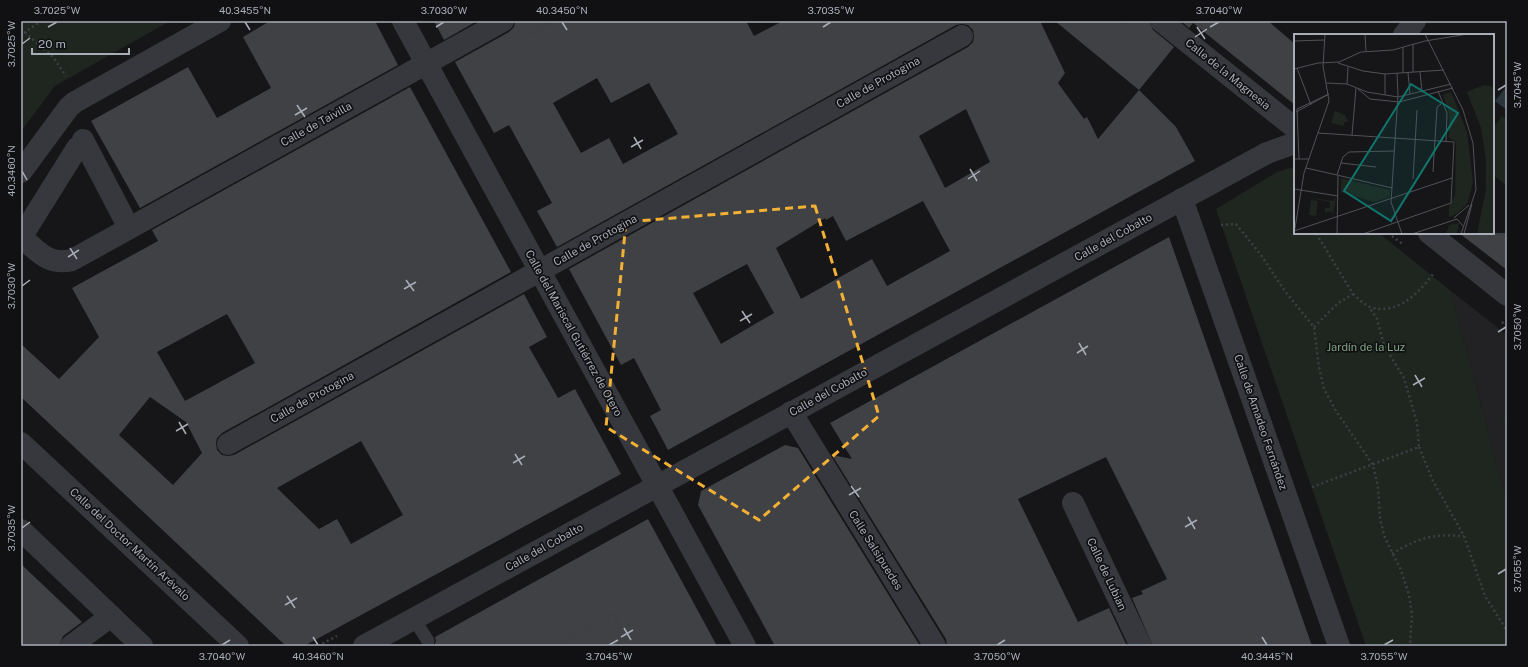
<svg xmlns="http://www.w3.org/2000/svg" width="1528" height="667" font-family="'Public Sans',sans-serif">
  <rect width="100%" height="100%" fill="#161618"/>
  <polygon fill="#222225" points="1451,291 1507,335 1507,502"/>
  <g fill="#1e261f">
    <polygon points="21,21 170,21 55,86 21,131"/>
    <polygon points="1502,116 1507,120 1507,186 1493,175 1493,128"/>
    <polygon points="1290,168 1295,169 1295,233 1379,233 1451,291 1507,502 1507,646 1366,646 1216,209 1277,172"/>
    <polygon points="1507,414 1507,431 1499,418"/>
  </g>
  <polygon fill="#2c353c" points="1507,86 1507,110 1495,101"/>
  <g fill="#404145" fill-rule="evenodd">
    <polygon points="270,21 375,21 398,65 140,208 91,121 188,67 217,118 271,88 243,37"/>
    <polygon points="434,21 477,21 444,40"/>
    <path d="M515,21H746L754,36L783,21H1040L1065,73L1058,83L1084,119L1087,117L1098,139L1139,90L1176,127L1195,161L668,450L650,416L661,410L634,358L621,365L569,269L968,47L973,42L974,37L973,30L968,25L962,24L956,25L557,247L537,211L552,203L509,125L494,133L455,62L509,32L514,27ZM597,78L611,103L649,83L678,134L623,164L609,138L581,153L553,103ZM966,109L990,162L945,188L919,136ZM923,201L950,251L887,286L872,259L801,299L776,248L825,218L826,220L833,216L846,241ZM747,264L774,313L721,344L693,293Z"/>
    <polygon points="1055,21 1149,21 1153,30 1174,47 1139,90"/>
    <polygon points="1181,21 1268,21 1295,44 1295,105 1193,23 1189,28"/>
    <path d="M410,87L511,272L222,433L217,438L216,443L217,450L222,455L228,456L234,455L524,294L547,337L529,347L558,398L575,389L621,474L304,646H286L21,397V344L59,379L99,337L72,288L158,241L152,230ZM227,314L255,363L185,401L157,352ZM150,397L186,422L202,453L173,485L119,435ZM361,441L403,515L351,544L337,519L319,529L277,488Z"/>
    <polygon points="1459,233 1507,233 1507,270"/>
    <polygon points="1169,237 1312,646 1153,646 1132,598 1143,594 1141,591 1167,579 1106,457 1018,499 1078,622 1109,608 1127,646 947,646 946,639 832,455 852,459 830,423"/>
    <polygon points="785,445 798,448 920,646 775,646 698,505 701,491"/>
    <polygon points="648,519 717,646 434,646 436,641 435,637"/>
    <polygon points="21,564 82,622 63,636 59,646 21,646"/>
  </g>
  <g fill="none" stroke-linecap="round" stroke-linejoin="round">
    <g stroke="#3d3f44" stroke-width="2.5" stroke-dasharray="2 3" stroke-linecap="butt">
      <polyline points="1123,21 1134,30"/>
      <polyline points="21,29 53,57 66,76"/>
      <polyline points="527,36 555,21"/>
      <polyline points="21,37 25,32 41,21"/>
      <polyline points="1221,225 1236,224 1261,255 1284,290 1314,327 1319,367 1324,389 1336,411 1373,465 1378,487 1380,519 1385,538 1401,570 1409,595 1412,614 1410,646"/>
      <polyline points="1388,233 1404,245"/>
      <path d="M1353,294C1358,298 1364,305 1370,307C1398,316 1419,292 1434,273"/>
      <polyline points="1502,322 1507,327"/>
      <polyline points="1314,327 1338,303 1353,294 1316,233"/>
      <polyline points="1419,447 1433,481 1464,536 1485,596 1507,631"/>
      <polyline points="1312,487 1419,447 1417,423 1404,378 1384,345 1377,319 1369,307"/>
      <path d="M1392,554C1419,537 1433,534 1464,536"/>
      <polyline points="318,646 337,636"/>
      <polyline points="556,646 613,614 621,628"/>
    </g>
    <polyline stroke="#37383d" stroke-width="13" points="414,619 428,641"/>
    <g stroke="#37383d" stroke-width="22">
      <polyline points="403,21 745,646"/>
      <polyline points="1161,21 1295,128"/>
      <polyline points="1404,35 1415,21"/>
      <polyline points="83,140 129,228"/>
      <polyline points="21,172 69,107 75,102 220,21"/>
      <polyline points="1182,199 1339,646"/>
      <polyline points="27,228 77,148"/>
      <polyline points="1429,233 1507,295"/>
      <path d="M21,237C38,251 48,266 72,260L503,21"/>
      <polyline points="791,412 935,646"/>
      <polyline points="21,443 238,646"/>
      <polyline points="228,444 962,36"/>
      <polyline points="1073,503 1141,646"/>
      <polyline points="21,530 142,646"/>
      <polyline points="71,646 111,616"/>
      <polyline points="364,646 1267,153 1295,143"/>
    </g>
  </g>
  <path fill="none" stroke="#f2b134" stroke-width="3" stroke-dasharray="8 5" stroke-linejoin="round" d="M815,206L879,416L759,520L606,427L626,222Z"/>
  <path fill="none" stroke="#a8adb8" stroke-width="1.5" d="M245,22L250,30M562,22L567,30M48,27L57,22M436,27L444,22M823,27L831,22M1197,27L1205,39M1210,27L1219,22M1195,37L1207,29M22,44L30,38M1498,90L1506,85M297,105L305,117M295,115L307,108M634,137L641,149M631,147L643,140M970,169L977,181M22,171L27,180M968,179L980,171M70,248L77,259M68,257L79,250M406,280L414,291M22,286L30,280M404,289L416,282M742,311L750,323M740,321L752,314M1498,332L1506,327M1079,343L1086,355M1077,353L1088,346M1415,375L1422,387M1413,385L1425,378M179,422L186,434M176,431L188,424M515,454L522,465M513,463L525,456M851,486L859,497M849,495L861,488M1188,517L1195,529M1185,527L1197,520M22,528L30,522M1498,574L1506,569M287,596L295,608M285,605L297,598M624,628L631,640M313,637L318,645M621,637L633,630M1262,637L1267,645M222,645L230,640M609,645L618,640M997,645L1005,640M1384,645L1393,640"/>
  <g text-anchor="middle" stroke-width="3.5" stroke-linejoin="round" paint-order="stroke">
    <g font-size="11" fill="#a8adb8" stroke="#111113">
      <text transform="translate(1228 74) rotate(39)" y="4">Calle de la Magnesia</text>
      <text transform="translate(878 82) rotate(-29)" y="4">Calle de Protogina</text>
      <text transform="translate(316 124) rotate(-29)" y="4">Calle de Taivilla</text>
      <text transform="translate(1113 237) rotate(-29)" y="4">Calle del Cobalto</text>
      <text transform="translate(595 240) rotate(-29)" y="4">Calle de Protogina</text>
      <text transform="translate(574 333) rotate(61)" y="4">Calle del Mariscal Gutiérrez de Otero</text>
      <text transform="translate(828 392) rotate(-29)" y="4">Calle del Cobalto</text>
      <text transform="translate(312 397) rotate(-29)" y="4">Calle de Protogina</text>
      <text transform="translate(1261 422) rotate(71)" y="4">Calle de Amadeo Fernández</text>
      <text transform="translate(130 544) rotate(43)" y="4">Calle del Doctor Martín Arévalo</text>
      <text transform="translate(544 547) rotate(-29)" y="4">Calle del Cobalto</text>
      <text transform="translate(876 550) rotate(58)" y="4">Calle Salsipuedes</text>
      <text transform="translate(1107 574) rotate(65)" y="4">Calle de Lubian</text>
    </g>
    <g font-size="11" fill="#7fa381" stroke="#111113">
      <text x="1366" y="351">Jardín de la Luz</text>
    </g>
  </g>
  <g transform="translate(1294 34)">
    <rect width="200" height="200" fill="#161618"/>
    <path d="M190,51L200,53V200H183L192,155V126L187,94L173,58ZM157,58L173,98L179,148L174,168L163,180L155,183V172L161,161L162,108L155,104V79L149,61ZM41,77L51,81L54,88H50V92L37,89ZM47,144L96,156V163L80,168L47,158ZM11,163L39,167L42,163L39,181L37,177L31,179V174H36V168ZM17,166L24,167L22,182L15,181ZM165,189L163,200H152L155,191Z" fill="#1e261f"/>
    <path fill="none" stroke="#505258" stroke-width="1" d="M71,0L72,17M131,0L169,76L179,109L182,156L167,200M0,7L30,6M109,13V39M44,29L69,37L91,40L150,36M3,34L17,71M0,35L24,29L45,28L67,18L99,16L131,7L174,0M119,38V10M126,38L128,57M103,39L104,61L97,168L108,200M114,39L116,60M91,40V61M32,49L53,50L73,58L104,63L157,50M53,50L54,33M64,55L76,65L105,68L159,54M144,57L153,79L152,107M3,75L5,125M3,75L35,60M2,78L35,60M24,99L160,108L157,169L69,200M58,101L62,54M0,125H15M47,129L82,133M12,134L43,141L49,123L55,118L100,117M139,138L143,73L147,70M43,141L98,154M119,145L123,76M0,155L44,162M160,184L175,171M0,197L158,144M0,200L10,139L35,67L29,32L31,0M43,200L44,142M118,200L163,185L169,192M170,200L178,170"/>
    <path fill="#0f766e" fill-opacity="0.15" stroke="#0f766e" stroke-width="2" d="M117,50L164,79L97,187L50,157Z"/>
    <rect width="200" height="200" fill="none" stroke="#a8adb8" stroke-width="2"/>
  </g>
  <rect width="1528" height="667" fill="none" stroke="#111113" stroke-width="44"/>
  <path d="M32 48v6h97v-6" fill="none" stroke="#a8adb8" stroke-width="2"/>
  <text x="38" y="48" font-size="12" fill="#a8adb8" stroke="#111113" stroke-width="3" paint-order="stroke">20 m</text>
  <rect x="22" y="22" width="1484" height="623" fill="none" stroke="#a8adb8" stroke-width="1.5"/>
  <g font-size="10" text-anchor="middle" fill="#a8adb8">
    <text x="57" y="14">3.7025°W</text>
    <text x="245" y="14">40.3455°N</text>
    <text x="444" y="14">3.7030°W</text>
    <text x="562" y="14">40.3450°N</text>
    <text x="831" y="14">3.7035°W</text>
    <text x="1219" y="14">3.7040°W</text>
    <text transform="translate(11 44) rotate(-90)" y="4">3.7025°W</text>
    <text transform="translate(1517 85) rotate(-90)" y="4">3.7045°W</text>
    <text transform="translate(11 171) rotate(-90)" y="4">40.3460°N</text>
    <text transform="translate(11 286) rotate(-90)" y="4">3.7030°W</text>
    <text transform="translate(1517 327) rotate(-90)" y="4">3.7050°W</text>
    <text transform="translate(11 528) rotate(-90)" y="4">3.7035°W</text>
    <text transform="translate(1517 569) rotate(-90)" y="4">3.7055°W</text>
    <text x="222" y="660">3.7040°W</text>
    <text x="318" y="660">40.3460°N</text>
    <text x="609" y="660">3.7045°W</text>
    <text x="997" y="660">3.7050°W</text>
    <text x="1267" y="660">40.3445°N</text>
    <text x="1384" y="660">3.7055°W</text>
  </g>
</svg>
